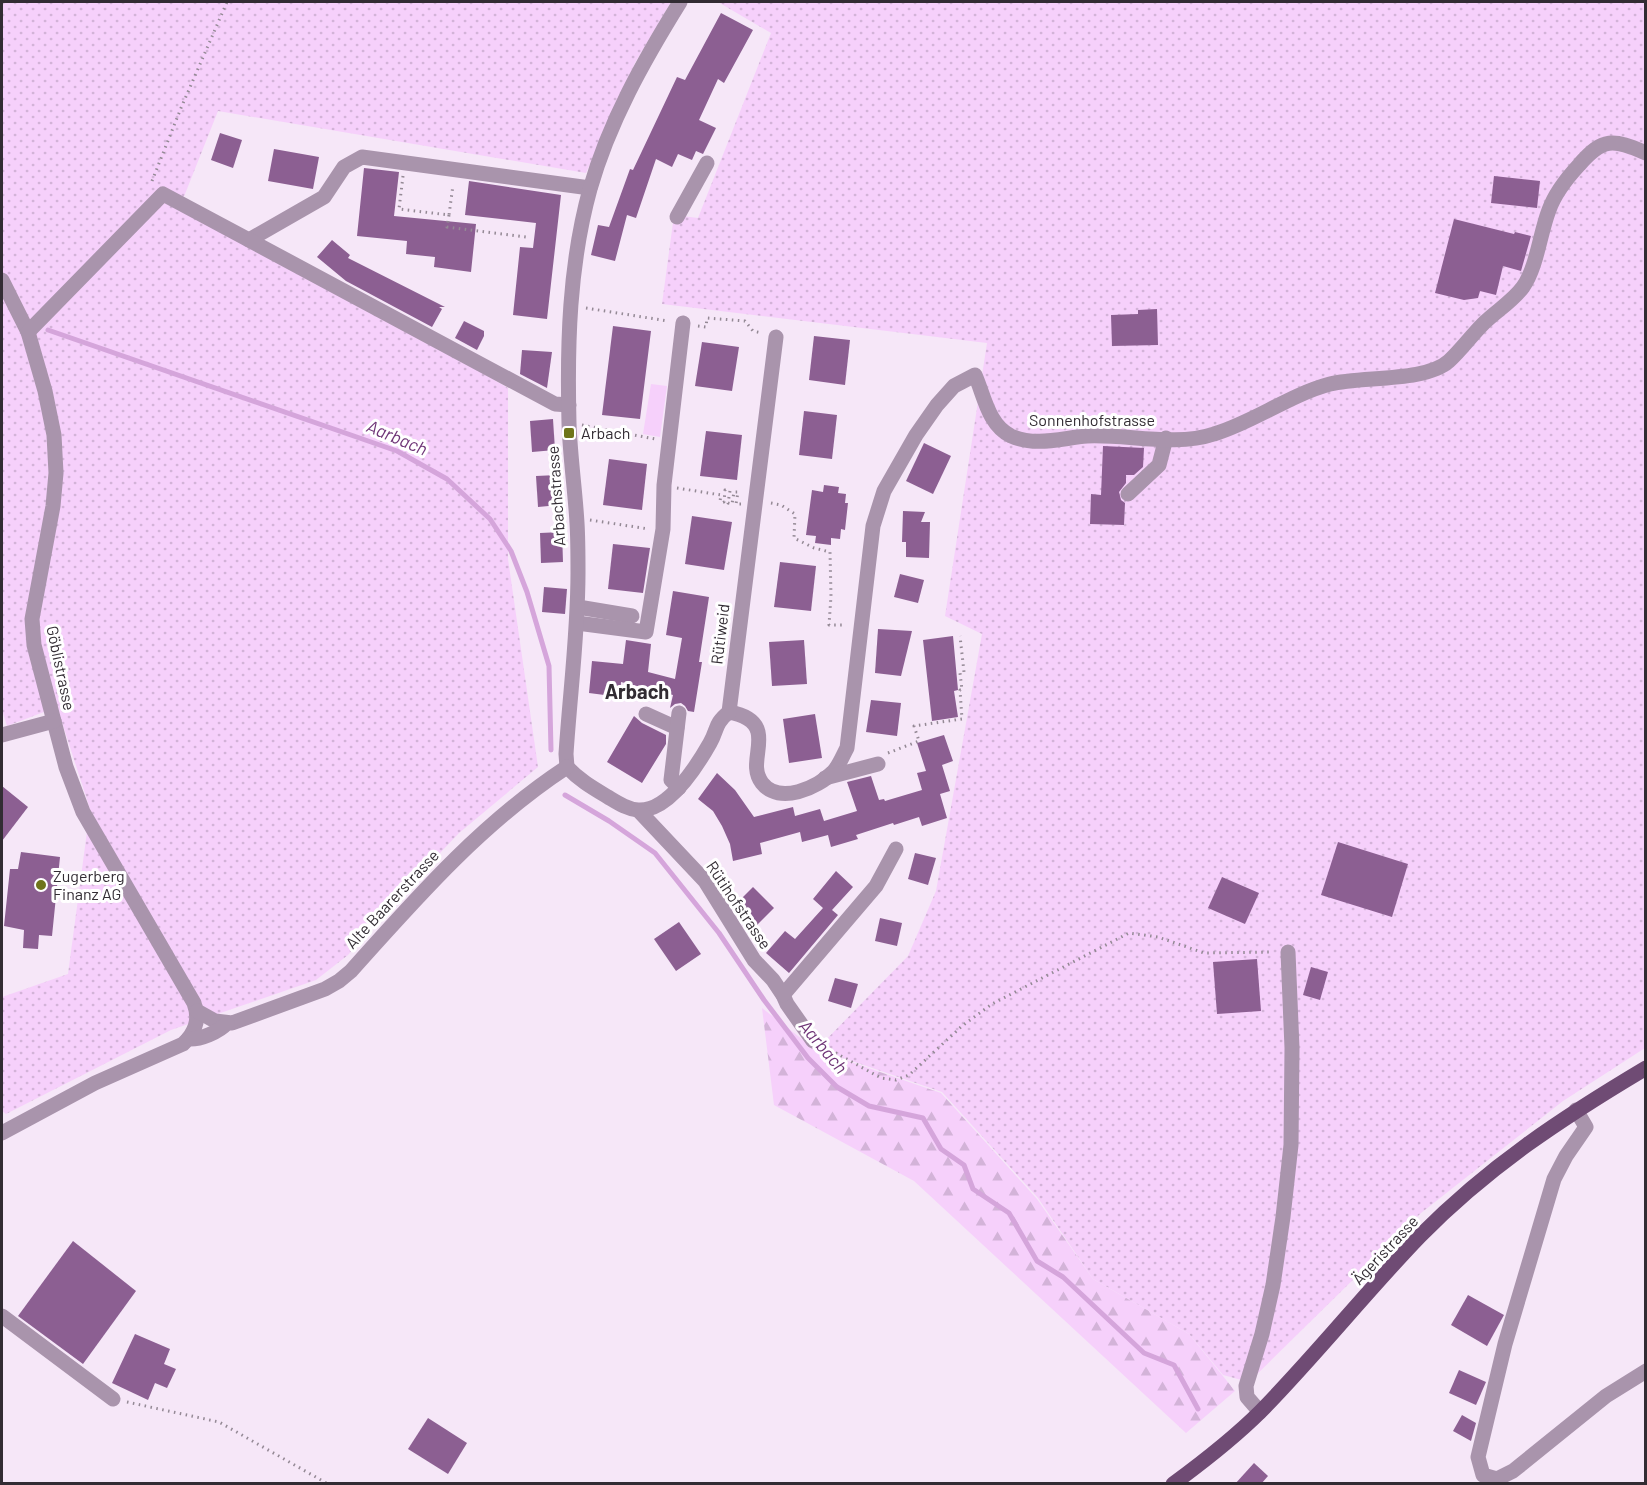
<svg xmlns="http://www.w3.org/2000/svg" width="1647" height="1485" font-family="Barlow,sans-serif">
  <defs>
    <pattern id="grass-dots" width="8" height="8" patternUnits="userSpaceOnUse" patternTransform="scale(1.5)"><rect width="8" height="8" fill="#f6d0fb"/><path d="M2 2h.1M6 6h.1" fill="none" stroke="#d3b3d8" stroke-width="1.8" stroke-linecap="round"/></pattern>
    <pattern id="forest-firs" width="22" height="20" patternUnits="userSpaceOnUse" patternTransform="scale(1.5)"><rect width="22" height="20" fill="#f6d0fb"/><path d="M5 1l3.5 6h-7zM16 11l3.5 6h-7z" fill="#d3b3d8"/></pattern>
  </defs>
  <rect width="100%" height="100%" fill="#f6e7f8"/>
  <g fill="url(#grass-dots)">
    <polygon points="2,2 671,2 635,63 586,173 218,111 183,199 508,388 508,559 538,767 459,833 402,893 348,955 316,980 171,1030 6,1114 2,1111 2,997 68,974 90,809 57,707 7,726 2,710"/>
    <polygon points="718,2 1645,2 1645,1048 1563,1101 1421,1213 1249,1382 1223,1375 1189,1334 1093,1279 1038,1198 942,1092 817,1049 908,956 936,891 982,634 945,616 987,343 662,304 674,215 698,218 771,33"/>
  </g>
  <polygon fill="url(#forest-firs)" points="762,1008 816,1050 941,1093 1037,1199 1093,1279 1189,1334 1235,1391 1186,1433 914,1181 774,1105"/>
  <polygon fill="#f6d0fb" points="651,384 667,386 660,437 643,434"/>
  <g fill="none" stroke-linecap="round" stroke-linejoin="round">
    <g stroke="#d5a5db" stroke-width="5">
      <polyline points="48,330 397,451 447,479 490,519 511,551 527,592 549,666 551,750"/>
      <polyline points="565,795 609,821 655,853 719,933 764,1000 808,1058 837,1087 869,1106 923,1118 941,1149 964,1165 973,1189 1009,1213 1037,1261 1063,1277 1144,1353 1174,1365 1198,1409"/>
    </g>
  </g>
  <g fill="#8c5f92">
    <polygon points="721,13 753,30 724,83 718,79 699,120 716,128 703,154 696,151 692,160 678,154 672,167 656,159 636,218 627,215 615,261 591,255 598,225 609,227 630,169 633,170 677,77 685,80"/>
    <polygon points="220,133 242,140 233,168 211,160"/>
    <polygon points="274,149 319,157 313,189 268,181"/>
    <polygon points="364,168 399,172 394,216 476,224 471,272 434,267 435,257 406,254 407,241 357,236"/>
    <polygon points="1494,176 1540,181 1537,208 1491,203"/>
    <polygon points="469,181 561,195 547,319 513,315 520,247 533,248 536,223 465,215"/>
    <polygon points="1454,219 1514,234 1515,232 1531,236 1521,271 1503,266 1496,295 1480,291 1478,298 1464,300 1435,293"/>
    <polygon points="332,240 350,255 348,258 445,307 439,307 442,309 432,327 346,281 317,257"/>
    <polygon points="1157,309 1158,345 1112,346 1111,315 1138,314 1138,310"/>
    <polygon points="464,321 484,331 484,336 477,350 455,338"/>
    <polygon points="613,326 651,331 640,419 602,415"/>
    <polygon points="814,336 850,340 845,385 809,380"/>
    <polygon points="702,342 739,347 732,391 695,386"/>
    <polygon points="522,350 552,352 547,388 520,374"/>
    <polygon points="804,411 837,415 832,459 799,455"/>
    <polygon points="553,419 555,450 532,452 530,421"/>
    <polygon points="706,431 742,435 737,480 700,476"/>
    <polygon points="924,443 951,456 933,494 906,481"/>
    <polygon points="1103,446 1144,448 1143,467 1134,475 1126,475 1126,483 1119,492 1121,500 1125,503 1124,525 1090,524 1091,494 1101,495"/>
    <polygon points="609,459 647,464 642,510 603,505"/>
    <polygon points="557,475 559,505 538,507 536,476"/>
    <polygon points="824,485 839,487 838,493 846,494 845,503 848,503 845,530 841,529 840,539 831,538 831,545 815,543 816,536 806,535 812,490 823,492"/>
    <polygon points="903,511 925,512 921,522 930,522 929,558 906,557 906,542 902,542"/>
    <polygon points="692,516 732,522 724,570 685,564"/>
    <polygon points="562,532 563,562 541,563 540,533"/>
    <polygon points="613,544 650,548 643,593 608,589"/>
    <polygon points="780,562 816,566 811,611 774,607"/>
    <polygon points="900,574 924,580 918,603 894,597"/>
    <polygon points="544,587 567,589 565,614 542,612"/>
    <polygon points="673,591 709,597 699,662 702,662 694,712 688,711 685,706 681,703 675,704 670,708 673,695 621,682 620,697 589,693 592,661 623,664 626,640 651,644 648,672 675,679 682,638 666,635"/>
    <polygon points="878,629 912,631 901,676 875,673"/>
    <polygon points="953,636 958,690 954,691 958,717 932,721 923,640"/>
    <polygon points="804,640 807,684 772,686 769,642"/>
    <polygon points="871,700 901,703 897,736 866,732"/>
    <polygon points="815,714 822,758 789,763 783,719"/>
    <polygon points="634,716 642,723 666,735 666,744 642,783 607,762"/>
    <polygon points="944,735 953,761 942,765 950,791 940,794 947,818 922,826 919,817 894,825 893,823 856,835 858,839 831,847 828,835 802,842 800,832 760,843 762,854 733,861 730,844 722,826 713,811 698,799 717,773 735,790 754,817 793,807 795,816 820,809 824,821 857,811 847,782 871,776 879,800 884,799 885,801 922,790 917,773 926,771 917,743"/>
    <polygon points="2,786 28,807 2,841"/>
    <polygon points="1338,842 1408,864 1392,917 1321,895"/>
    <polygon points="21,852 60,857 52,936 39,935 38,949 23,948 24,930 4,926 10,869 18,869"/>
    <polygon points="915,853 936,858 928,885 908,879"/>
    <polygon points="836,871 853,887 832,910 838,915 789,973 766,953 785,931 795,939 823,908 813,899"/>
    <polygon points="1222,877 1259,893 1245,924 1208,908"/>
    <polygon points="753,887 774,908 753,929 733,907"/>
    <polygon points="880,918 902,923 897,946 875,941"/>
    <polygon points="679,922 701,954 676,971 654,939"/>
    <polygon points="1257,959 1261,1011 1217,1014 1213,962"/>
    <polygon points="1311,967 1328,972 1320,1000 1303,995"/>
    <polygon points="835,978 858,984 851,1008 828,1001"/>
    <polygon points="73,1241 136,1291 83,1364 18,1316"/>
    <polygon points="1468,1295 1504,1315 1487,1346 1451,1325"/>
    <polygon points="135,1334 170,1349 164,1364 176,1369 167,1388 155,1383 148,1400 112,1383"/>
    <polygon points="1459,1370 1486,1382 1476,1405 1449,1393"/>
    <polygon points="1462,1415 1476,1423 1471,1441 1453,1431"/>
    <polygon points="428,1418 467,1443 448,1474 408,1449"/>
    <polygon points="1254,1463 1268,1476 1261,1484 1235,1484"/>
  </g>
  <g fill="none" stroke-linecap="round" stroke-linejoin="round">
    <g stroke="#948995" stroke-width="3" stroke-dasharray="1.5 4.5" stroke-linecap="butt">
      <polyline points="403,176 399,209 449,215 453,185"/>
      <polyline points="152,181 181,108 227,2"/>
      <polyline points="449,215 447,227 526,237"/>
      <polyline points="586,308 668,321"/>
      <polyline points="698,326 706,327 707,318 745,321 753,331 762,333"/>
      <polyline points="582,425 655,439"/>
      <polyline points="677,488 721,495 720,501 724,502 725,490 730,491 728,503 732,504 734,492 738,492 736,504 741,504"/>
      <polyline points="771,503 781,505 795,514 794,538 814,548 830,552 831,596 829,625 845,625"/>
      <polyline points="590,520 649,529"/>
      <polyline points="888,753 919,741 914,726 962,719 960,690 962,690 960,673 964,672 960,636"/>
      <polyline points="825,1047 881,1078 896,1080 909,1075 962,1026 992,1004 1129,933 1158,937 1204,953 1273,952"/>
      <polyline points="127,1402 219,1422 328,1484"/>
    </g>
    <g stroke="#a994ac" stroke-width="15">
      <polyline points="677,217 707,163"/>
      <polyline points="249,240 324,197 344,167 362,157 590,188"/>
      <path d="M2,280L28,332L45,391L54,435L56,473L53,506L32,619L34,645L66,767L83,812L194,1003C199,1017 197,1028 188,1039"/>
      <polyline points="28,332 163,194 555,404 569,405"/>
      <polyline points="1128,494 1159,465 1166,438"/>
      <polyline points="578,607 632,616"/>
      <polyline points="577,623 646,632 663,529 664,485 683,323"/>
      <path d="M729,712C740,714 755,719 758,732C762,749 750,767 762,783C779,805 818,788 833,772C839,766 843,755 847,748L873,526L884,491L916,435L937,405L954,386L975,375C984,395 988,425 1011,436C1036,447 1062,438 1087,436C1127,434 1175,447 1214,434C1254,422 1289,395 1330,384C1362,376 1426,382 1449,361C1461,350 1471,336 1483,324C1496,311 1512,302 1523,287C1537,267 1540,233 1549,210C1555,193 1567,178 1579,165C1603,137 1613,139 1646,153"/>
      <polyline points="646,714 677,728"/>
      <polyline points="2,735 54,721"/>
      <path d="M567,767L566,754C570,693 578,633 578,573C578,556 578,539 577,523C575,489 570,456 569,423C567,345 569,265 590,189C609,122 644,60 680,2"/>
      <path d="M567,767C579,780 593,788 608,797C618,803 627,809 638,810C668,812 697,766 710,743C718,729 714,724 729,712L776,337"/>
      <polyline points="825,778 878,764"/>
      <polyline points="679,788 671,780 679,713"/>
      <polyline points="639,811 705,881 754,960 773,980 783,995 787,1004 813,1041"/>
      <polyline points="783,995 876,886 896,849"/>
      <path d="M197,1011L215,1021L232,1023L325,989L339,981L351,971C418,896 483,822 567,767"/>
      <polyline points="1576,1110 1586,1127 1566,1156 1554,1179 1505,1344 1478,1457 1483,1475 1497,1479 1513,1471 1606,1396 1646,1371"/>
      <path d="M2,1133L95,1083L183,1044L188,1039C200,1040 219,1032 227,1023"/>
      <polyline points="2,1316 113,1399"/>
      <polyline points="1260,1412 1247,1397 1246,1386 1262,1334 1273,1285 1283,1217 1291,1145 1292,1048 1288,952"/>
    </g>
    <path stroke="#6f4b74" stroke-width="15" d="M1173,1484C1203,1462 1235,1437 1261,1411C1316,1355 1365,1293 1420,1236C1489,1166 1562,1118 1646,1068"/>
  </g>
  <g fill="#6f741b" stroke="#fff" stroke-width="2">
    <rect x="563" y="427" width="12" height="12" rx="3"/>
    <circle cx="41" cy="885" r="6"/>
  </g>
  <g text-anchor="middle" stroke-width="6" stroke-linejoin="round" paint-order="stroke">
    <g font-size="16" fill="#322c33" stroke="#fff">
      <text x="1092" y="426">Sonnenhofstrasse</text>
      <text transform="translate(556 496) rotate(-94)" y="6">Arbachstrasse</text>
      <text transform="translate(720 634) rotate(-83)" y="6">Rütiweid</text>
      <text transform="translate(61 668) rotate(78)" y="6">Göblistrasse</text>
      <text transform="translate(392 899) rotate(-47)" y="6">Alte Baarerstrasse</text>
      <text transform="translate(739 905) rotate(56)" y="6">Rütihofstrasse</text>
      <text transform="translate(1385 1250) rotate(-47)" y="6">Ägeristrasse</text>
    </g>
    <g font-size="16" fill="#322c33" stroke="#fff" text-anchor="start">
      <text x="581" y="439">Arbach</text>
      <text x="53" y="882">Zugerberg<tspan x="53" dy="18">Finanz AG</tspan></text>
    </g>
    <g font-size="18" font-style="italic" fill="#6f3577" stroke="#fff">
      <text transform="translate(397 438) rotate(23)" y="6">Aarbach</text>
      <text transform="translate(823 1047) rotate(50)" y="6">Aarbach</text>
    </g>
    <g font-size="20" font-weight="bold" fill="#322c33" stroke="#fff">
      <text x="637" y="699">Arbach</text>
    </g>
  </g>
  <rect width="1647" height="1485" fill="none" stroke="#322c33" stroke-width="6"/>
</svg>
